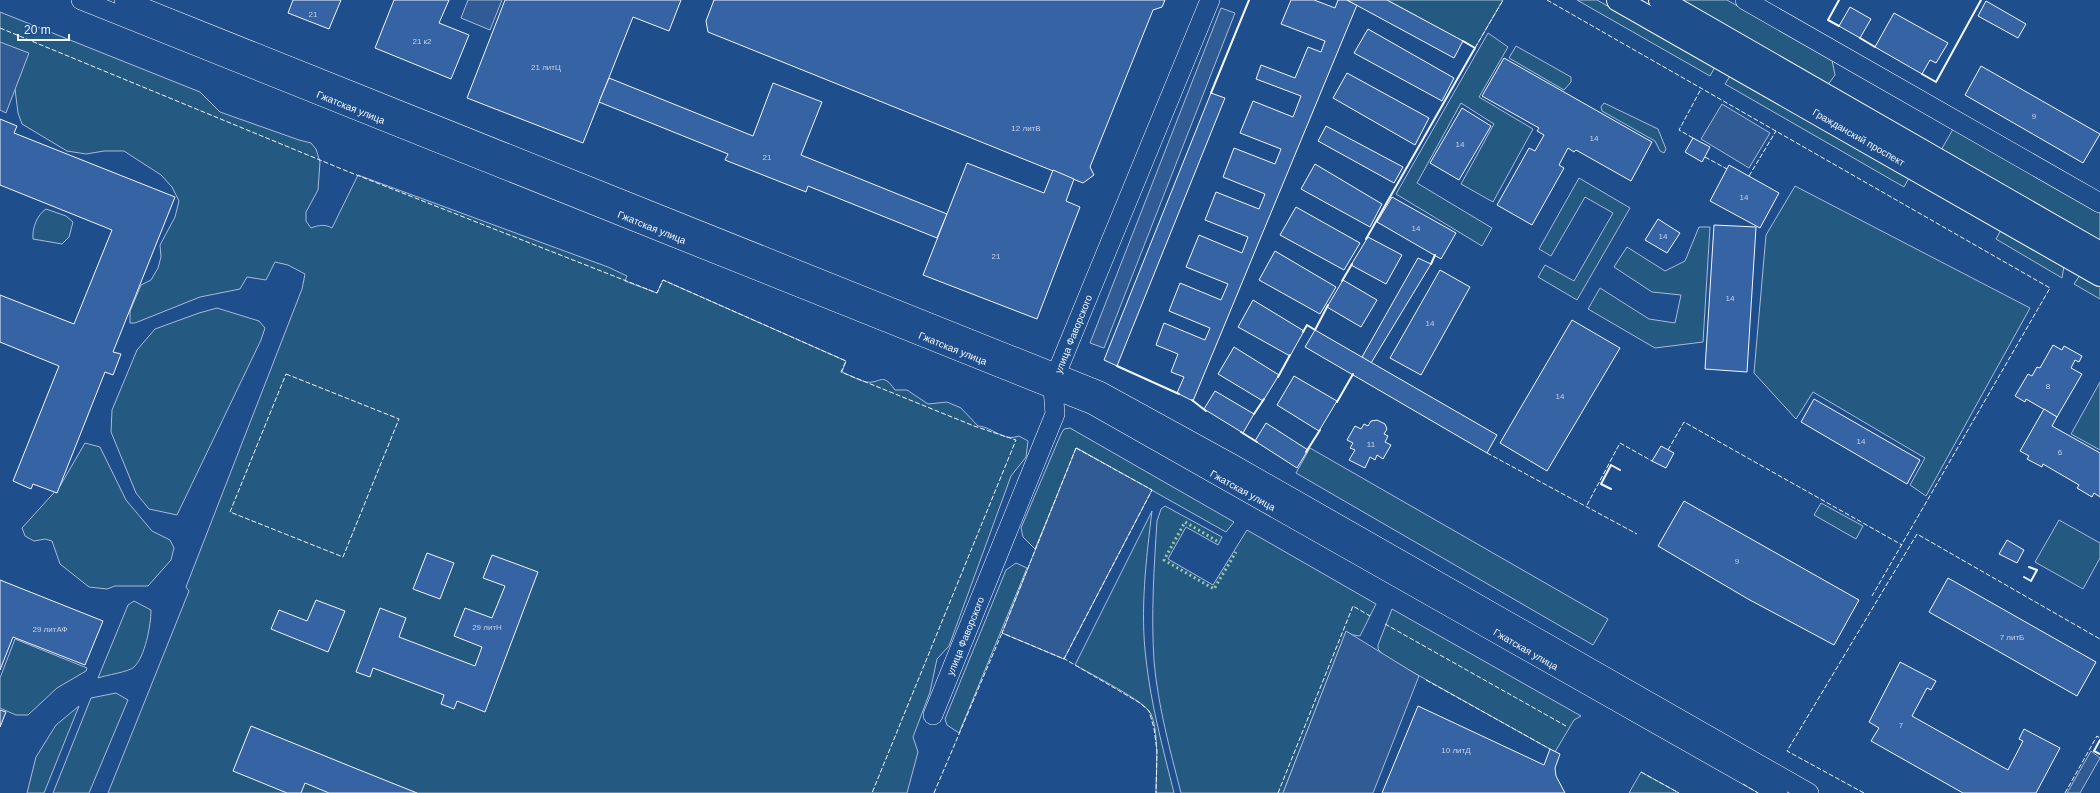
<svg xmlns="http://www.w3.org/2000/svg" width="2100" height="793" font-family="Helvetica,sans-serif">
  <rect width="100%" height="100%" fill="#1f4e8c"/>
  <g fill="#245a82" stroke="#a8bbd7">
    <polygon points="1387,0 1503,0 1475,48"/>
    <polygon points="1577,0 1597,0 1715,67 1710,76"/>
    <polygon points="1677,0 1727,0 1832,60 1835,75 1827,86"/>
    <path d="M0,12L200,92L220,112L299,140L311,143L316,149L320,162L318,190L306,212V221L311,228C319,225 325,224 332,228L358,175L608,267L627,276L625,281L657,293L663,280L846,361L842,372C849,375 858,380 866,382C881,384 882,371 895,390H907L928,404L947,402L961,408L978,426C993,427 1003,442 1019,436L1028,441L1026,457L1011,476L949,646L937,659L930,692L913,737L918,752L907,793H108L189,591L186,587L302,289L305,274L288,265L275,262L266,280L247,277L240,289L200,297L135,323H130V311L141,285L151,280L158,268L161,257L160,245L175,217L179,201L172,187L161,175L124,151H104L86,154L67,151L22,124L18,113L15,89L6,66H0Z"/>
    <polygon points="1488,33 1508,47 1479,97 1533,129 1493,202 1461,184 1494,124 1461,103 1417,183 1492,228 1482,246 1396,194"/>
    <polygon points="1516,46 1571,77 1571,82 1564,90 1509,58"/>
    <polygon points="1730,76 1909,178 1904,187 1725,84"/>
    <polygon points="1604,103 1658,129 1666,149 1664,153 1660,151 1655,141 1602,111 1601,107"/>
    <polygon points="1953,129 2100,213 2100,243 1940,152"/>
    <polygon points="1579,178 1630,208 1577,300 1538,277 1545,265 1574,281 1613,213 1585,197 1551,256 1539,249"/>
    <polygon points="1795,186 2030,308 1926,496 1910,485 1925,458 1813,392 1796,419 1754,373 1766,235"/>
    <path d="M46,209L66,216L73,222L69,237L62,244L33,239C32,228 37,215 46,209Z"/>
    <polygon points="1699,227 1710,227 1703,342 1655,348 1588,309 1600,288 1649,319 1675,323 1681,295 1652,292 1614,267 1627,247 1665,271 1685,261"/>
    <polygon points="2001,230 2064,266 2062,278 1996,239"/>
    <polygon points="2080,275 2100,286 2100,299 2074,284"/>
    <polygon points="217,308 259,321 265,328 261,340 177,515 149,509 136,493 111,432 112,410 137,350 155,329 199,313"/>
    <polygon points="2100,382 2100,450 2071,434"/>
    <polygon points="1070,428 1234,522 1226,532 1077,448 1035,549 1023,537 1021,528 1061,434 1064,429"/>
    <polygon points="85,443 100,447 126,500 152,531 170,540 174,548 171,560 148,586 115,586 107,589 89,587 60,564 52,541 45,539 34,541 25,536 22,528 60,486"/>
    <polygon points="1310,448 1608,619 1593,645 1296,473"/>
    <polygon points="1821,503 1863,526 1856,539 1814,515"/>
    <path d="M1165,506L1222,537L1218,545L1186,527L1168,559L1213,585L1247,530L1376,604L1360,636L1353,635L1346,632L1283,793H1181C1170,750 1158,706 1154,661C1151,614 1154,568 1157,521L1161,509Z"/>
    <path d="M1152,511C1146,560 1140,611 1146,659C1151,705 1163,749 1174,793H1156C1156,775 1160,725 1149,711C1140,699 1091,674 1075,665Z"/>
    <polygon points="2059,520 2100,543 2100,558 2083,589 2035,562"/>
    <polygon points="1016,563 1027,568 959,733 947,725 945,719 1006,570"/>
    <path d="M134,601L151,610C151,625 145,657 134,667C129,672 106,675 98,678L128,605Z"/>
    <polygon points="1392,609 1581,716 1574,720 1555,752 1384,656 1378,649 1378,645"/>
    <polygon points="15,639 87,668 86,671 57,688 28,715 16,715 0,708 0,678"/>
    <polygon points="116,693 128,700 89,793 53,793 91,698"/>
    <polygon points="79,706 44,793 27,793 36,757 56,725"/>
    <polygon points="1641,772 1679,793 1629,793"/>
  </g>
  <g fill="#305b95" stroke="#a8bbd7">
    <polygon points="468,0 502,0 490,30 461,18"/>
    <polygon points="1221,8 1235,13 1104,348 1090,343"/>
    <polygon points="0,42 29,53 6,113 0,110"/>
    <polygon points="1722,104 1770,133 1749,168 1701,139"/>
    <polygon points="1076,448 1152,490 1064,659 1002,633"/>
    <polygon points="1346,631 1419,676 1373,793 1283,793"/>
    <polygon points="2091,751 2100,758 2080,793 2067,793"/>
  </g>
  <g fill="#3563a3" stroke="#f2f6ff">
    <polygon points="293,0 341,0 329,29 288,13"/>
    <polygon points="394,0 449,0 439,23 469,35 451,79 375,48"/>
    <polygon points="505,0 681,0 669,31 633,17 583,143 467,98"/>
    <polygon points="714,0 1165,0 1162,7 1153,10 1090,167 1094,175 1083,183 708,32 706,21"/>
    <polygon points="1291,0 1314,0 1335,8 1338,0 1347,0 1357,5 1193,401 1177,393 1184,377 1171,372 1178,354 1156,345 1164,323 1205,340 1210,328 1169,311 1180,283 1221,300 1228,284 1186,267 1199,235 1242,253 1248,237 1205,220 1216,192 1259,209 1265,194 1223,177 1234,148 1275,164 1281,149 1240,133 1253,101 1293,117 1301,96 1256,79 1261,65 1295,78 1308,47 1321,52 1325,41 1281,24"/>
    <polygon points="1347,0 1387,0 1463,41 1454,58"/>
    <polygon points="1986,1 2026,24 2018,38 1978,16"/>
    <polygon points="1850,7 1871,19 1860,38 1839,26"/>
    <polygon points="1894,13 1948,43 1936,63 1930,60 1922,74 1875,47"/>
    <polygon points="1368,29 1454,78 1442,101 1354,53"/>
    <polygon points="1504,58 1652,142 1631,181 1576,150 1574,152 1568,148 1559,165 1564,168 1532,225 1497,205 1529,148 1535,151 1544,135 1537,131 1539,128 1482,96"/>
    <polygon points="1981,66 2100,134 2083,163 1965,95"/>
    <polygon points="1347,73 1429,118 1415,145 1333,98"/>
    <polygon points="609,78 753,136 773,83 822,102 801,155 947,214 937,238 808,186 806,192 725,160 728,154 599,102"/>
    <polygon points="1211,93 1225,98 1117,366 1104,360"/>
    <polygon points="1462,108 1491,126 1459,180 1430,163"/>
    <polygon points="0,119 17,126 14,133 175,197 113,352 121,354 113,375 105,372 57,493 33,484 31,489 13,481 59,366 0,342 0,295 74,324 112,230 0,185"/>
    <polygon points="1326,126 1403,167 1394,183 1318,141"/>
    <polygon points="1693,138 1710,147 1702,162 1685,152"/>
    <polygon points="967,163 1044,193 1053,170 1074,179 1066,201 1080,207 1037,319 923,275"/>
    <polygon points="1315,164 1382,204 1370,227 1301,189"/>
    <polygon points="1729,165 1779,193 1760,228 1710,201"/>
    <polygon points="1392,197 1456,233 1441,259 1377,222"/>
    <polygon points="1296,207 1360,243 1344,270 1280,235"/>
    <polygon points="1658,219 1680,233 1667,253 1645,240"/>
    <polygon points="1714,225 1756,227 1747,372 1705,369"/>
    <polygon points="1368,237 1402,255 1386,284 1351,265"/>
    <polygon points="1275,251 1336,287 1320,314 1259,280"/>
    <polygon points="1418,258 1431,264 1371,363 1362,357"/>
    <polygon points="1440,270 1470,287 1421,375 1390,358"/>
    <polygon points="1343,280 1377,300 1361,327 1327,307"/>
    <polygon points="1253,300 1304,331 1290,356 1238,327"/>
    <polygon points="1572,320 1620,348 1547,471 1500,443"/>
    <polygon points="1315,330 1497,435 1487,453 1305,347"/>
    <polygon points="2053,345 2062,350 2064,346 2082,356 2079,362 2075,360 2071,368 2082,374 2057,417 2026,399 2025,402 2015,396 2028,374 2032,376 2037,367 2040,368"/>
    <polygon points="1234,347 1279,375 1263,401 1218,374"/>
    <polygon points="1294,376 1337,401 1319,431 1277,405"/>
    <polygon points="1215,391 1254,414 1243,433 1204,409"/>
    <polygon points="1814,399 1920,460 1907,484 1801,422"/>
    <polygon points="2044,409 2057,417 2052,426 2100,453 2100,497 2094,493 2092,497 2077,488 2079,485 2043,464 2042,467 2027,459 2029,456 2020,451"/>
    <polygon points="1377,420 1385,424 1387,429 1384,434 1388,436 1385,442 1391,445 1383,459 1377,455 1375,460 1370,457 1365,468 1349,460 1355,450 1350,448 1353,443 1347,440 1355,426 1361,429 1364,424 1368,426 1371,421"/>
    <polygon points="1266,423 1308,450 1297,468 1255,441"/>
    <polygon points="1661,446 1674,453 1666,468 1652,461"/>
    <polygon points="1684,501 1859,600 1834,645 1748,599 1658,546"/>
    <polygon points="2007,540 2024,550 2017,563 1999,554"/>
    <polygon points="427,553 454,563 440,599 413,589"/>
    <polygon points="492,555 538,572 485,712 457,701 454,709 441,704 444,695 373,668 370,677 356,672 380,608 406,618 399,637 475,666 482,647 454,636 465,608 492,618 505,586 483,578"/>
    <polygon points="1948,578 2096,662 2077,696 1929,612"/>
    <polygon points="0,580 103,621 85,665 13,637 0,670"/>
    <polygon points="316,600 345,611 328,652 271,629 279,610 307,621"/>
    <polygon points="1900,662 1936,681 1931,690 1927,688 1912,716 2008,770 2023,741 2019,739 2024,729 2060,748 2036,793 1963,793 1871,741 1879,728 1869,722"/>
    <polygon points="1418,706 1544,765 1550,749 1560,754 1555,768 1556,776 1565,793 1382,793"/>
    <polygon points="0,710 6,712 0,727"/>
    <polygon points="251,726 357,769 417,793 329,793 305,783 301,793 287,793 233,771"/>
  </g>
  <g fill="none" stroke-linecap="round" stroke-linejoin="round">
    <defs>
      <g id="minor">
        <polyline points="81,0 1093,405 1778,793"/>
        <polyline points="124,0 1100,391 1231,463 1809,793"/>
        <polyline points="1745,0 2100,203"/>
        <polyline points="933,715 1055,414 1053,388 1057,372 1210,0"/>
      </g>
      <g id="major">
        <polyline points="1618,0 2100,275"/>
        <polyline points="1660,0 2100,253"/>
      </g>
    </defs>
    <use href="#minor" stroke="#f2f6ff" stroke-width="20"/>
    <use href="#major" stroke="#f2f6ff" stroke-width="24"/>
    <use href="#minor" stroke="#1f4e8c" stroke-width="19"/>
    <use href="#major" stroke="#1f4e8c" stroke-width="22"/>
    <polyline stroke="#97c8a6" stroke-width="3" stroke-dasharray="2 3" stroke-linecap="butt" points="1217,541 1185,522 1164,560 1214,589 1236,552"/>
    <g stroke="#f2f6ff" stroke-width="1" stroke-dasharray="5 2" stroke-linecap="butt">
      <polyline points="1547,0 2050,288 1872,596"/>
      <polyline points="0,28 349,172 657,293 663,280 846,361 841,372 974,426 1016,440 872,793"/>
      <polyline points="1475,48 1503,0"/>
      <polyline points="1693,138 1679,130 1701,89"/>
      <polyline points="1705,157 1727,169"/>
      <polyline points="1749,176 1776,131"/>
      <polygon points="286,374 399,419 343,557 230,512"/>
      <polygon points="1076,448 1152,490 1064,659 1002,633"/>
      <polyline points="1668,450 1684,422 1902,545"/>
      <polyline points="1487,453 1637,534"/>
      <polyline points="1587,505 1620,443 1652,461"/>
      <polyline points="1385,624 1566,726"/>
      <polyline points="1063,658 1140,703 1149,711 1154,728 1157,751 1156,793"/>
      <polyline points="1426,680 1550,749"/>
      <polyline points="1641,772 1679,793"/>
      <polyline points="1743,784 1758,793"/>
      <polyline points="934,793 1002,633"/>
      <polyline points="1278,793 1353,606 1370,616"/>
      <polyline points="1864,793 1787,751 1917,534 2100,639"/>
      <polyline points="2065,793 2097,736 2100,738"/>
    </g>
    <g stroke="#f2f6ff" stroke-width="2">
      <polyline points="1839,0 1828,20 1839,26"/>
      <polyline points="1860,38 1875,47"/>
      <polyline points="1922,74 1936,82 1981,0"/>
      <polyline points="1211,93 1249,0"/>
      <polyline points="1366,239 1475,48 1463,41"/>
      <polyline points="1431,264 1435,255"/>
      <polyline points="1342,281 1352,264"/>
      <polyline points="1303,332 1307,325 1315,330 1328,305"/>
      <polyline points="1117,366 1179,394"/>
      <polyline points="1278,377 1290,355"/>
      <polyline points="1192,400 1206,411"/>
      <polyline points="1337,402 1353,374"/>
      <polyline points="1254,414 1264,399"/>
      <polyline points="1241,432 1257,442"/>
      <polyline points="1306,452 1320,430"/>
      <polyline points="1611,489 1601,484 1611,465 1620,470"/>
      <polyline points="2024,577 2031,581 2037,570 2029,567"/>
      <polyline points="2100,740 2094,751 2100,754"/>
    </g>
  </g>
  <g text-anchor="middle" stroke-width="3" stroke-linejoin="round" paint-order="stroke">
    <g font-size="8" fill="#c3d1e8">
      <text x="313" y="17">21</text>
      <text x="422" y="44">21 к2</text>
      <text x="546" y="70">21 литЦ</text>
      <text x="2034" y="119">9</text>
      <text x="1026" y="131">12 литВ</text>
      <text x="1594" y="141">14</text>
      <text x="1460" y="147">14</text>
      <text x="767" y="160">21</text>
      <text x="1744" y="200">14</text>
      <text x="1416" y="231">14</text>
      <text x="1663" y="239">14</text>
      <text x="996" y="259">21</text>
      <text x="1730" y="301">14</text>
      <text x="1430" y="326">14</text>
      <text x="2048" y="389">8</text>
      <text x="1560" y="399">14</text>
      <text x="1861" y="444">14</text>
      <text x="1371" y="447">11</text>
      <text x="2060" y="455">6</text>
      <text x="1737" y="564">9</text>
      <text x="487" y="630">29 литН</text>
      <text x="50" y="632">29 литАФ</text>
      <text x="2012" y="640">7 литБ</text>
      <text x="1901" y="728">7</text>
      <text x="1456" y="753">10 литД</text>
    </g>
    <g font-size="10" fill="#f2f6ff" stroke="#1f4e8c">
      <text transform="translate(351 107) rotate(22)" y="4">Гжатская улица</text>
      <text transform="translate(1859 137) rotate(30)" y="4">Гражданский проспект</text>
      <text transform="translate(652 227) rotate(22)" y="4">Гжатская улица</text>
      <text transform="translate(1073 334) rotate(-68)" y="4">улица Фаворского</text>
      <text transform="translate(953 348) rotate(22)" y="4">Гжатская улица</text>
      <text transform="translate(1243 490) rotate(29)" y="4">Гжатская улица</text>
      <text transform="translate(965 636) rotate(-68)" y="4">улица Фаворского</text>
      <text transform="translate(1526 649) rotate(30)" y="4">Гжатская улица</text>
    </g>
  </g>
  <path d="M18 34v6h51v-6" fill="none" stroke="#f2f6ff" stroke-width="2"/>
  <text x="24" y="34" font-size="12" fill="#f2f6ff" stroke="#1f4e8c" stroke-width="3" paint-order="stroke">20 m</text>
</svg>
